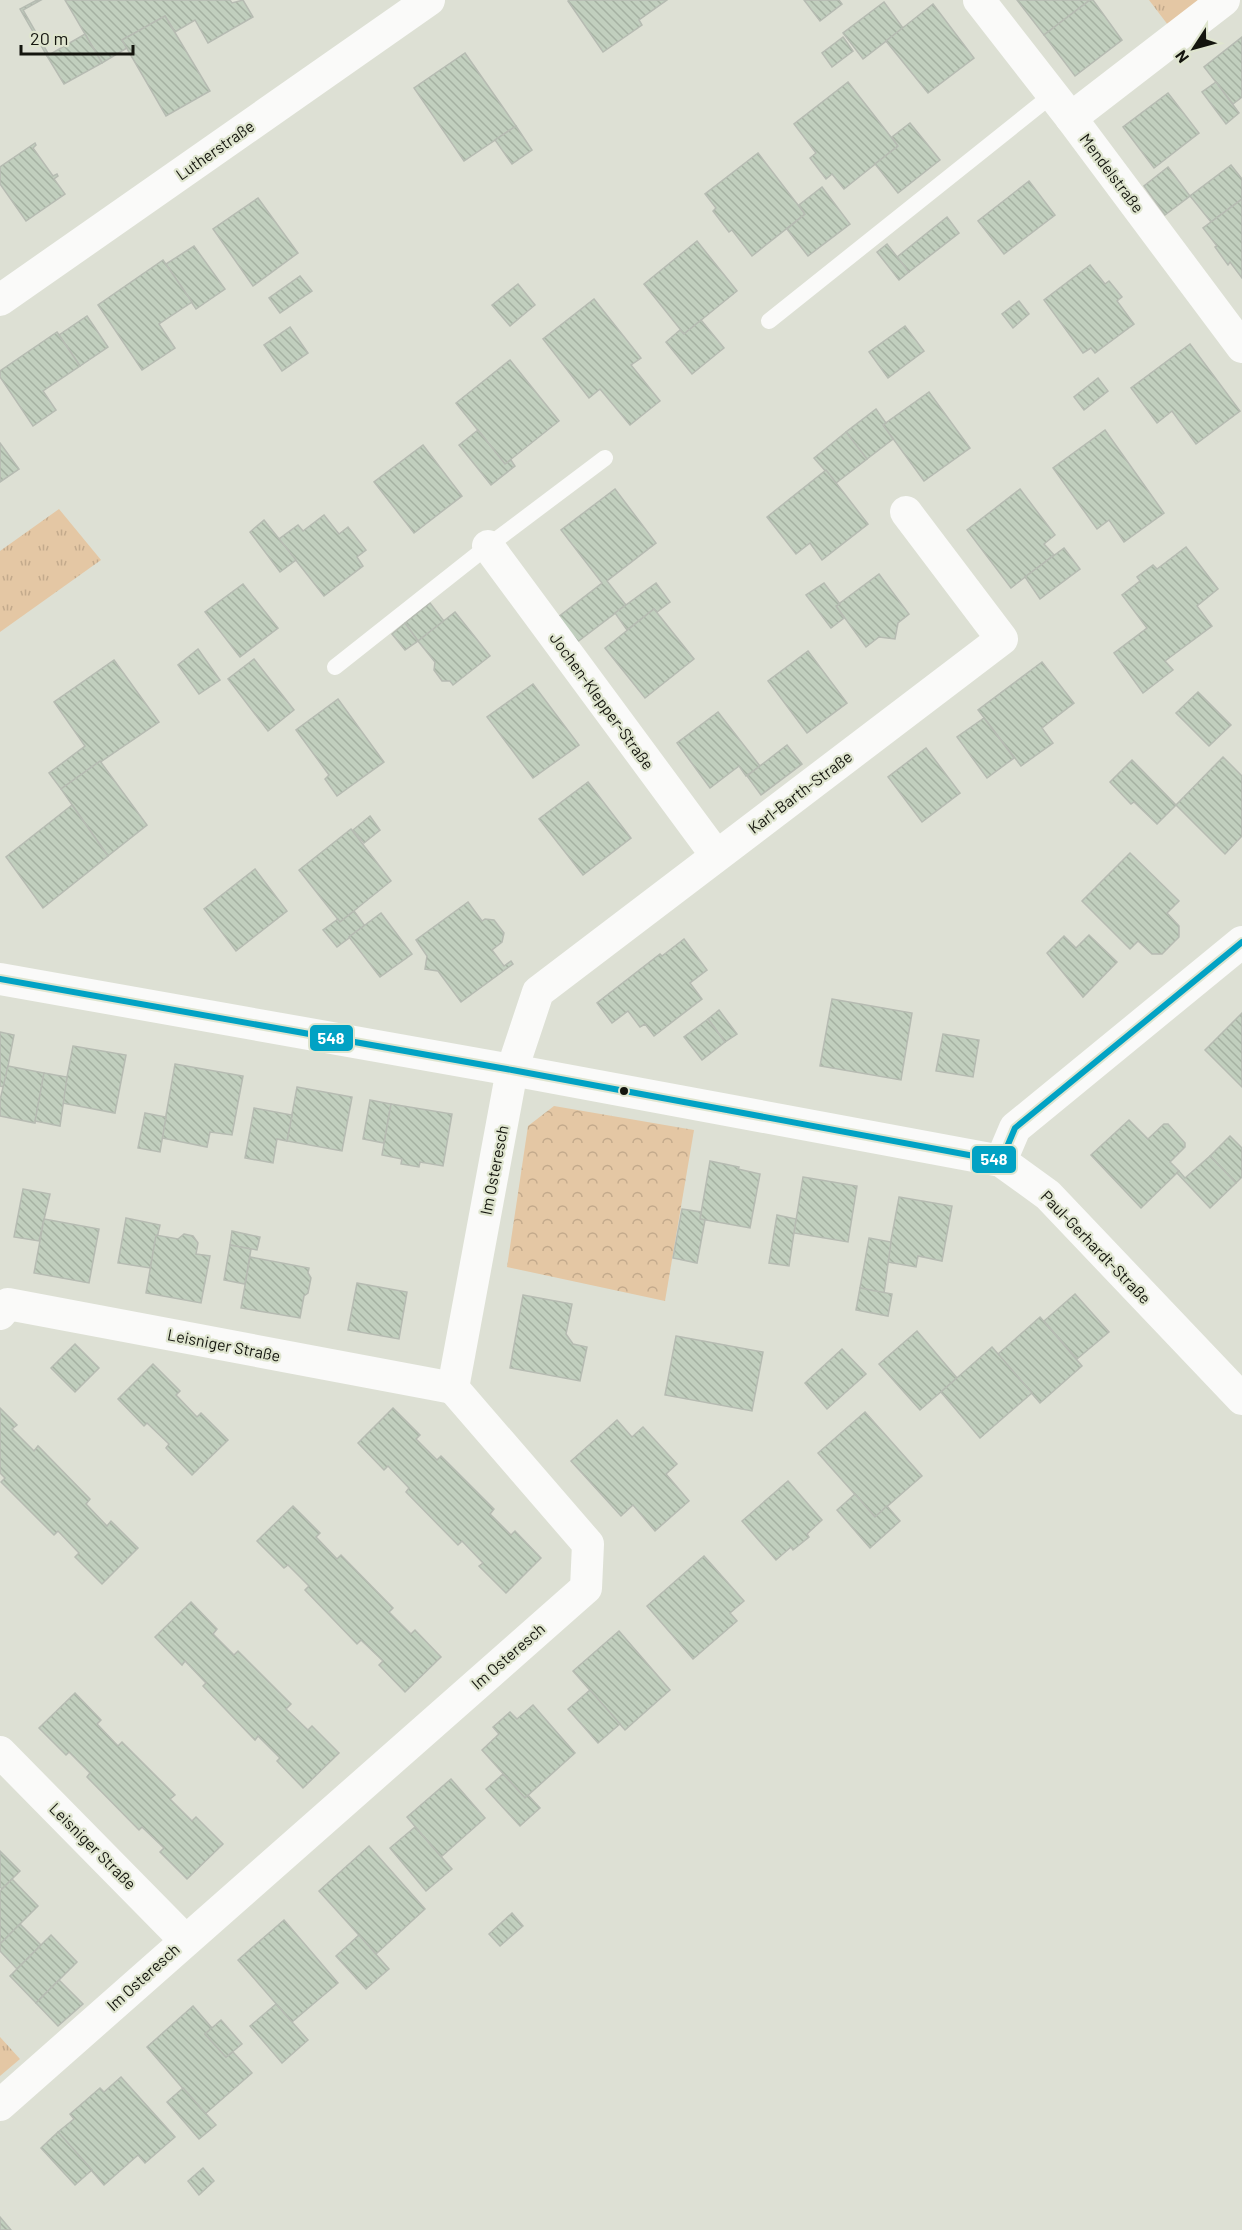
<svg xmlns="http://www.w3.org/2000/svg" width="1242" height="2230" font-family="Barlow,sans-serif">
  <defs>
    <pattern id="grass-tufts" width="24" height="20" patternUnits="userSpaceOnUse" patternTransform="scale(1.5)"><rect width="24" height="20" fill="#e4c7a4"/><path d="M3 7l-1-3M5 7V3M7 7l1-3M15 17l-1-3M17 17v-4M19 17l1-3" fill="none" stroke="#c3aa8c"/></pattern>
    <pattern id="park-crowns" width="20" height="18" patternUnits="userSpaceOnUse" patternTransform="scale(1.5)"><rect width="20" height="18" fill="#e4c7a4"/><path d="M2 6a3 3 0 1 1 6 0M12 15a3 3 0 1 1 6 0" fill="none" stroke="#c3aa8c"/></pattern>
    <pattern id="building-back-hatch" width="6" height="6" patternUnits="userSpaceOnUse" patternTransform="scale(1.5)"><rect width="6" height="6" fill="#c1cfbe"/><path d="M-1 5l2 2M0 0l6 6M5-1l2 2" fill="none" stroke="#a5b1a2"/></pattern>
  </defs>
  <rect width="100%" height="100%" fill="#dde0d4"/>
  <g fill="url(#grass-tufts)">
    <polygon points="1149,0 1200,0 1168,25"/>
    <polygon points="59,509 101,560 0,632 0,551"/>
    <polygon points="0,2037 20,2059 0,2076"/>
  </g>
  <polygon fill="url(#park-crowns)" points="554,1106 694,1130 665,1301 507,1267 528,1126"/>
  <g fill="url(#building-back-hatch)" stroke="#b6bbb2" stroke-width="1.5">
    <polygon points="37,0 41,0 23,10 49,55 47,56 20,9"/>
    <polygon points="65,0 230,0 232,3 243,0 253,17 208,43 195,20 175,32 165,16 122,40 127,48 102,63"/>
    <polygon points="569,0 667,0 639,20 642,25 603,52 568,1"/>
    <polygon points="804,0 839,0 842,4 820,21"/>
    <polygon points="1017,0 1090,0 1044,35"/>
    <polygon points="1090,0 1093,0 1122,40 1075,76 1044,35"/>
    <polygon points="884,2 903,28 863,59 843,33"/>
    <polygon points="933,4 974,58 928,93 886,41"/>
    <polygon points="165,16 210,91 166,116 122,40"/>
    <polygon points="85,34 102,63 64,84 47,56"/>
    <polygon points="843,37 853,51 832,67 822,53"/>
    <polygon points="1242,37 1242,97 1233,104 1204,67"/>
    <polygon points="465,53 516,126 464,161 414,88"/>
    <polygon points="848,82 898,146 844,189 832,174 826,179 810,158 816,153 794,124"/>
    <polygon points="1216,82 1239,113 1226,124 1202,92"/>
    <polygon points="1168,93 1199,133 1154,168 1123,127"/>
    <polygon points="910,123 940,160 898,193 875,164 898,146 892,137"/>
    <polygon points="516,126 532,150 512,164 495,140"/>
    <polygon points="35,143 36,145 33,148 53,176 57,174 58,176 54,179 65,194 26,221 0,184 0,167"/>
    <polygon points="758,153 805,214 752,256 732,230 729,232 713,211 716,208 705,194"/>
    <polygon points="1231,165 1242,179 1242,199 1211,222 1190,196"/>
    <polygon points="1168,167 1190,196 1165,215 1144,186"/>
    <polygon points="1029,181 1055,215 1004,254 978,221"/>
    <polygon points="822,187 850,224 808,256 787,229 805,214 799,205"/>
    <polygon points="258,198 298,253 253,286 213,229"/>
    <polygon points="1242,199 1242,278 1230,262 1228,265 1215,247 1217,246 1203,228"/>
    <polygon points="947,217 959,233 909,272 897,257"/>
    <polygon points="697,241 737,291 684,334 644,284"/>
    <polygon points="887,244 909,272 899,280 877,252"/>
    <polygon points="194,246 225,289 196,309 166,264"/>
    <polygon points="163,260 192,302 159,324 175,348 142,370 98,305"/>
    <polygon points="1090,265 1105,284 1109,281 1122,297 1117,301 1134,324 1095,353 1091,348 1083,353 1044,300"/>
    <polygon points="300,276 312,291 280,313 269,298"/>
    <polygon points="518,284 535,305 510,326 492,305"/>
    <polygon points="594,299 641,358 631,365 660,401 630,425 600,389 589,398 543,339"/>
    <polygon points="1019,301 1029,314 1013,328 1002,314"/>
    <polygon points="87,316 108,347 80,366 59,335"/>
    <polygon points="701,320 724,348 692,374 666,342 680,330 684,334"/>
    <polygon points="905,326 924,351 888,378 869,352"/>
    <polygon points="290,327 308,353 282,371 264,345"/>
    <polygon points="57,332 80,366 43,391 56,410 33,426 0,377 0,371"/>
    <polygon points="1190,344 1240,411 1196,444 1172,411 1157,423 1131,388"/>
    <polygon points="510,360 559,421 505,464 456,403"/>
    <polygon points="1098,378 1108,391 1084,410 1074,397"/>
    <polygon points="929,392 970,448 924,481 883,425"/>
    <polygon points="876,409 886,423 883,425 893,439 867,459 846,432"/>
    <polygon points="478,430 505,464 511,460 515,466 491,485 459,445"/>
    <polygon points="1105,430 1164,513 1124,542 1109,520 1097,529 1053,468"/>
    <polygon points="846,432 867,459 836,483 814,458"/>
    <polygon points="0,443 19,469 0,482"/>
    <polygon points="423,445 462,496 414,533 374,482"/>
    <polygon points="826,470 868,524 822,560 810,543 796,554 767,517"/>
    <polygon points="615,489 656,543 607,581 626,605 576,643 557,618 602,583 561,530"/>
    <polygon points="1020,489 1055,535 1044,544 1054,555 1011,588 967,530"/>
    <polygon points="324,515 339,534 348,527 366,550 357,557 363,566 324,596 279,539 298,525 303,531"/>
    <polygon points="264,520 296,560 280,572 250,532"/>
    <polygon points="1186,547 1218,589 1197,606 1212,626 1165,661 1173,670 1143,693 1114,653 1147,628 1122,595 1140,581 1137,577 1153,565 1157,569"/>
    <polygon points="1064,548 1080,569 1040,599 1025,577"/>
    <polygon points="879,574 909,614 898,623 895,639 879,637 866,647 836,606"/>
    <polygon points="656,583 670,602 657,612 654,609 627,630 615,613"/>
    <polygon points="824,583 840,604 836,606 844,618 831,628 806,595"/>
    <polygon points="243,584 278,628 240,657 205,612"/>
    <polygon points="430,603 444,621 418,641 405,623"/>
    <polygon points="654,609 694,659 645,698 605,648"/>
    <polygon points="455,612 490,656 453,685 450,681 442,681 434,670 435,662 418,641"/>
    <polygon points="405,623 418,641 405,650 392,634"/>
    <polygon points="198,649 220,680 199,694 178,665"/>
    <polygon points="808,651 847,703 807,733 768,681"/>
    <polygon points="254,659 294,710 268,731 228,679"/>
    <polygon points="114,660 159,722 61,789 49,773 85,746 54,702"/>
    <polygon points="1042,662 1074,703 1042,728 1053,743 1021,766 978,710"/>
    <polygon points="533,684 579,745 533,778 487,717"/>
    <polygon points="1198,692 1231,725 1209,746 1176,713"/>
    <polygon points="338,699 384,762 337,796 325,779 329,775 296,730"/>
    <polygon points="718,712 760,766 746,776 739,766 710,788 677,743"/>
    <polygon points="984,718 1014,758 987,778 957,737"/>
    <polygon points="787,745 802,764 761,795 747,776"/>
    <polygon points="926,748 960,793 922,822 888,777"/>
    <polygon points="1223,757 1242,776 1242,836 1225,854 1176,805"/>
    <polygon points="1132,760 1176,805 1157,824 1134,802 1131,804 1110,782"/>
    <polygon points="100,761 147,825 108,856 61,789"/>
    <polygon points="588,782 631,838 583,875 539,819"/>
    <polygon points="72,805 108,856 43,908 6,857"/>
    <polygon points="370,816 380,830 364,843 353,830"/>
    <polygon points="351,829 391,881 340,922 299,870"/>
    <polygon points="1130,853 1179,901 1167,913 1179,926 1179,937 1162,954 1152,954 1138,941 1130,949 1082,901"/>
    <polygon points="255,869 287,911 236,951 204,909"/>
    <polygon points="468,902 482,921 485,919 494,920 504,933 502,942 492,950 504,966 511,961 513,964 461,1002 438,971 425,969 427,956 416,940"/>
    <polygon points="354,911 365,926 337,947 323,930 338,919 340,922"/>
    <polygon points="381,913 412,954 380,977 349,937"/>
    <polygon points="1089,935 1117,962 1083,997 1047,953 1064,936 1076,948"/>
    <polygon points="684,939 707,970 690,983 702,999 654,1036 645,1024 640,1027 628,1011 612,1023 597,1003 660,954 662,956"/>
    <polygon points="832,999 912,1013 901,1080 820,1066"/>
    <polygon points="719,1010 737,1034 725,1042 708,1019"/>
    <polygon points="1242,1013 1242,1087 1205,1050"/>
    <polygon points="708,1019 725,1042 702,1060 684,1037"/>
    <polygon points="0,1032 14,1035 4,1087 0,1086"/>
    <polygon points="943,1034 979,1040 973,1077 936,1071"/>
    <polygon points="73,1046 126,1055 115,1113 62,1103"/>
    <polygon points="175,1064 243,1076 232,1135 210,1132 207,1147 162,1138"/>
    <polygon points="8,1066 44,1073 35,1123 0,1116 0,1100"/>
    <polygon points="44,1073 67,1077 60,1126 35,1121"/>
    <polygon points="297,1087 352,1097 342,1151 287,1141"/>
    <polygon points="370,1100 391,1104 384,1143 363,1139"/>
    <polygon points="391,1104 452,1114 443,1166 420,1162 419,1167 401,1164 402,1159 382,1155"/>
    <polygon points="254,1108 292,1115 287,1141 277,1139 273,1163 245,1158"/>
    <polygon points="145,1113 166,1117 160,1152 138,1148"/>
    <polygon points="1129,1120 1148,1139 1164,1124 1168,1124 1185,1143 1185,1147 1170,1162 1179,1171 1141,1208 1091,1155"/>
    <polygon points="1230,1136 1242,1148 1242,1177 1236,1183 1210,1156"/>
    <polygon points="1210,1156 1236,1183 1210,1208 1177,1173 1179,1171 1185,1178"/>
    <polygon points="710,1161 739,1167 738,1169 760,1174 750,1228 700,1219"/>
    <polygon points="803,1177 857,1186 848,1242 794,1233"/>
    <polygon points="23,1189 50,1194 39,1241 14,1237"/>
    <polygon points="899,1197 952,1206 942,1261 918,1256 916,1267 887,1262"/>
    <polygon points="682,1209 701,1212 700,1219 705,1220 697,1263 673,1258"/>
    <polygon points="777,1215 796,1219 789,1266 769,1263"/>
    <polygon points="126,1218 160,1225 150,1268 118,1263"/>
    <polygon points="44,1219 99,1229 89,1283 34,1273"/>
    <polygon points="232,1231 260,1237 257,1250 230,1245"/>
    <polygon points="184,1234 193,1236 198,1243 196,1254 210,1256 201,1303 146,1293 156,1235 178,1239"/>
    <polygon points="869,1238 891,1242 884,1293 860,1288"/>
    <polygon points="230,1245 251,1249 245,1284 224,1280"/>
    <polygon points="250,1257 309,1268 308,1273 311,1278 308,1293 304,1296 300,1318 241,1308"/>
    <polygon points="357,1283 407,1292 399,1339 348,1330"/>
    <polygon points="860,1288 892,1294 888,1316 856,1310"/>
    <polygon points="1075,1294 1109,1332 1077,1359 1044,1321"/>
    <polygon points="523,1295 572,1304 566,1334 573,1344 587,1347 580,1381 510,1368"/>
    <polygon points="1040,1317 1082,1366 1040,1403 998,1354"/>
    <polygon points="917,1331 957,1378 920,1410 879,1364"/>
    <polygon points="676,1336 763,1352 752,1411 665,1395"/>
    <polygon points="75,1344 99,1368 75,1392 51,1368"/>
    <polygon points="992,1347 1032,1393 980,1438 941,1392"/>
    <polygon points="842,1349 866,1374 827,1409 805,1383"/>
    <polygon points="153,1364 180,1391 176,1395 197,1417 201,1413 228,1440 192,1475 166,1448 169,1444 147,1423 144,1426 118,1399"/>
    <polygon points="0,1408 17,1425 12,1429 34,1451 38,1446 90,1499 86,1504 107,1526 111,1521 138,1548 102,1584 75,1557 79,1553 58,1531 54,1535 1,1482 5,1478 0,1473"/>
    <polygon points="393,1408 420,1435 416,1439 437,1460 441,1456 494,1509 490,1514 511,1535 515,1531 541,1558 506,1593 479,1566 483,1563 462,1541 458,1545 406,1492 409,1488 388,1466 384,1470 358,1443"/>
    <polygon points="865,1412 922,1476 875,1517 818,1453"/>
    <polygon points="617,1420 632,1437 643,1427 677,1464 666,1474 689,1501 655,1531 633,1505 621,1516 571,1461"/>
    <polygon points="788,1481 822,1520 807,1534 809,1537 793,1550 791,1547 776,1560 742,1521"/>
    <polygon points="855,1494 875,1517 887,1506 900,1521 870,1548 837,1510"/>
    <polygon points="293,1506 320,1533 316,1537 337,1559 341,1555 393,1608 389,1612 411,1634 415,1630 441,1657 405,1692 379,1665 383,1661 361,1640 357,1644 305,1590 309,1586 288,1565 284,1568 257,1541"/>
    <polygon points="704,1556 744,1601 730,1613 737,1621 693,1659 647,1606"/>
    <polygon points="191,1602 217,1629 213,1634 234,1655 238,1651 291,1704 286,1709 308,1730 312,1726 339,1753 303,1788 277,1761 280,1758 258,1736 255,1740 203,1686 206,1683 185,1661 182,1665 155,1637"/>
    <polygon points="619,1631 670,1690 625,1730 573,1671"/>
    <polygon points="590,1690 620,1724 598,1743 568,1709"/>
    <polygon points="75,1693 101,1720 97,1724 118,1746 122,1742 175,1795 170,1799 192,1821 196,1817 223,1844 187,1879 160,1852 164,1848 142,1827 139,1830 87,1777 90,1773 69,1752 66,1755 39,1728"/>
    <polygon points="533,1705 575,1753 525,1798 482,1750 499,1734 493,1727 510,1712 517,1719"/>
    <polygon points="503,1774 525,1798 528,1795 540,1808 520,1826 486,1789"/>
    <polygon points="451,1779 485,1818 441,1857 407,1817"/>
    <polygon points="415,1827 452,1869 426,1891 390,1848"/>
    <polygon points="369,1846 425,1909 376,1954 319,1891"/>
    <polygon points="0,1851 20,1871 2,1889 0,1887"/>
    <polygon points="12,1879 38,1906 0,1944 0,1891"/>
    <polygon points="512,1913 523,1926 500,1946 489,1934"/>
    <polygon points="284,1920 338,1983 292,2022 238,1960"/>
    <polygon points="20,1924 41,1945 17,1969 0,1951 0,1944"/>
    <polygon points="51,1935 77,1962 36,2003 10,1976"/>
    <polygon points="359,1935 389,1969 366,1989 336,1956"/>
    <polygon points="59,1980 83,2004 58,2026 36,2003"/>
    <polygon points="276,2004 308,2040 282,2063 250,2026"/>
    <polygon points="193,2006 212,2028 205,2034 226,2057 233,2052 252,2073 205,2114 147,2047"/>
    <polygon points="221,2020 242,2044 226,2057 205,2034"/>
    <polygon points="121,2077 175,2137 145,2163 138,2155 104,2185 58,2132 74,2119 70,2114 100,2088 104,2092"/>
    <polygon points="183,2088 216,2125 199,2139 167,2102"/>
    <polygon points="58,2132 92,2170 75,2185 41,2148"/>
    <polygon points="203,2168 214,2181 199,2195 188,2181"/>
    <polygon points="0,2217 11,2230 0,2230"/>
  </g>
  <g fill="none" stroke-linecap="round" stroke-linejoin="round">
    <g stroke="#fafaf9" stroke-width="16">
      <polyline points="769,321 1052,95"/>
      <polyline points="335,667 488,546 605,458"/>
    </g>
    <g stroke="#fafaf9" stroke-width="32">
      <polyline points="979,0 1071,118 1242,347"/>
      <polyline points="1071,118 1224,0"/>
      <polyline points="0,300 429,0"/>
      <polyline points="488,546 716,855"/>
      <polyline points="0,979 512,1070 1001,1161 1048,1195 1242,1399"/>
      <polyline points="1001,1161 1015,1128 1242,942"/>
      <polyline points="0,1314 8,1304 453,1388"/>
      <polyline points="0,1752 185,1940"/>
      <polyline points="0,2105 586,1588 588,1544 453,1388 512,1070 538,992 1002,639 906,512"/>
    </g>
    <defs>
      <polyline id="bus-1" points="0,979 512,1070 1001,1161 1015,1128 1242,942"/>
    </defs>
    <use href="#bus-1" stroke="#dfe5cf" stroke-width="10"/>
    <use href="#bus-1" stroke="#01a2c4" stroke-width="6"/>
  </g>
  <circle fill="#14150e" stroke="#dfe5cf" stroke-width="2" cx="624" cy="1091" r="5"/>
  <g text-anchor="middle" stroke-width="4.5" stroke-linejoin="round" paint-order="stroke">
    <g font-size="16" fill="#14150e" stroke="#dfe5cf">
      <text transform="translate(215 150) rotate(-35)" y="6">Lutherstraße</text>
      <text transform="translate(1112 173) rotate(53)" y="6">Mendelstraße</text>
      <text transform="translate(602 701) rotate(54)" y="6">Jochen-Klepper-Straße</text>
      <text transform="translate(800 792) rotate(-37)" y="6">Karl-Barth-Straße</text>
      <text transform="translate(494 1170) rotate(-79)" y="6">Im Osteresch</text>
      <text transform="translate(1096 1247) rotate(46)" y="6">Paul-Gerhardt-Straße</text>
      <text transform="translate(224 1345) rotate(11)" y="6">Leisniger Straße</text>
      <text transform="translate(508 1656) rotate(-41)" y="6">Im Osteresch</text>
      <text transform="translate(93 1846) rotate(45)" y="6">Leisniger Straße</text>
      <text transform="translate(143 1977) rotate(-42)" y="6">Im Osteresch</text>
    </g>
  </g>
  <g stroke="#dfe5cf" stroke-width="2">
    <rect x="309" y="1024" width="45" height="28" rx="6" fill="#01a2c4"/>
    <rect x="971" y="1145" width="46" height="29" rx="6" fill="#01a2c4"/>
  </g>
  <g font-size="16" text-anchor="middle" font-weight="bold" fill="#fff">
    <text x="331" y="1044">548</text>
    <text x="994" y="1165">548</text>
  </g>
  <g transform="translate(1194 48) rotate(234)" stroke="#dfe5cf" stroke-width="4.5" paint-order="stroke">
  <path d="M0-4.5L10 22L0 15L-10 22Z" fill="#14150e"/>
  <text y="-9" font-size="16" font-weight="bold" text-anchor="middle" fill="#14150e">N</text>
  </g>
  <path d="M21 45v9h112v-9" fill="none" stroke="#14150e" stroke-width="3"/>
  <text x="30" y="45" font-size="18" fill="#14150e" stroke="#dfe5cf" stroke-width="4.5" paint-order="stroke">20 m</text>
</svg>
